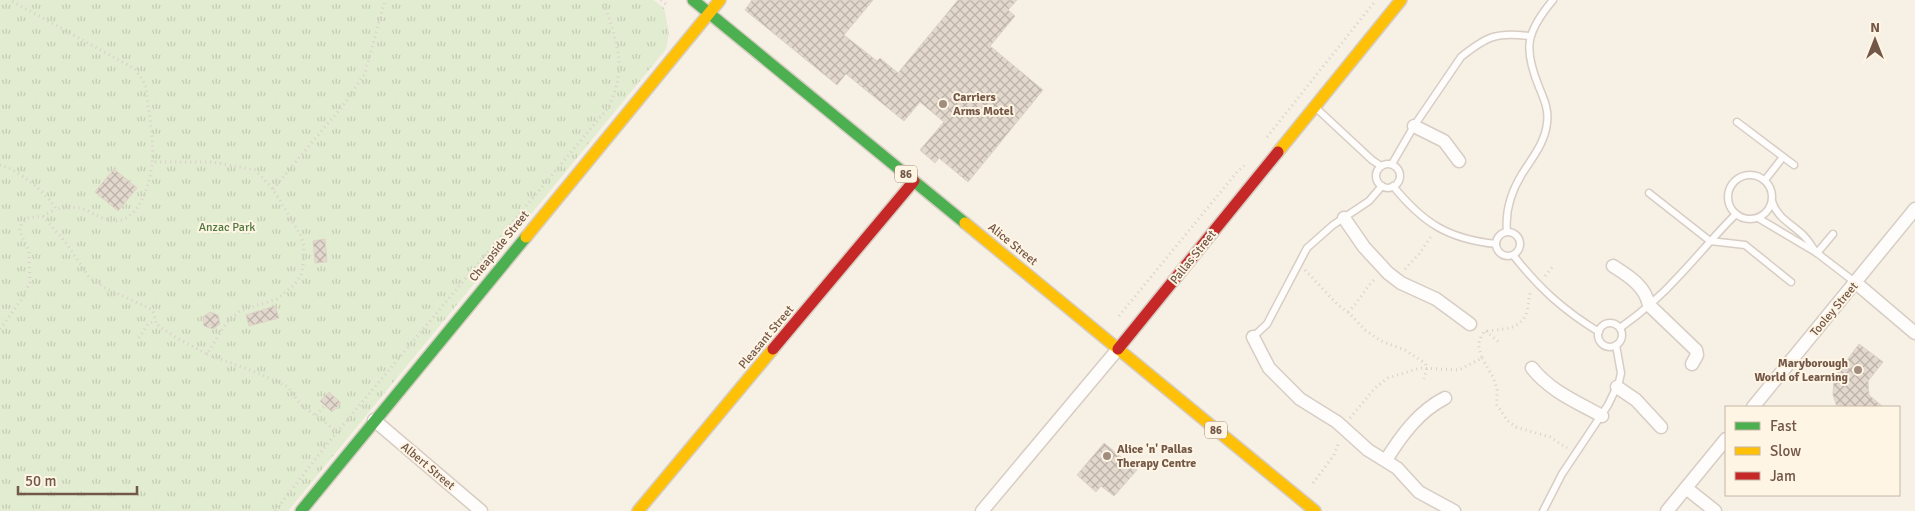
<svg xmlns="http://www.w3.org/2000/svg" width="1915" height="511" font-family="Signika,sans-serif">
  <defs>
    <pattern id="park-tufts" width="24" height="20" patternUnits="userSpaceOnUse" patternTransform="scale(1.25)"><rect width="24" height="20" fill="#e1ecd0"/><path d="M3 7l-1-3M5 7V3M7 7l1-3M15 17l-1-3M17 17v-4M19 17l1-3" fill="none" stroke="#c4ccb4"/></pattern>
    <pattern id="building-cross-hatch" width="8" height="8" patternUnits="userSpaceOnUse" patternTransform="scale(1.25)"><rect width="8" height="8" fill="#e2d8cd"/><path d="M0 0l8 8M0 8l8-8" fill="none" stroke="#bcb2a8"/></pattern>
  </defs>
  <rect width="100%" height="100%" fill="#f6f0e5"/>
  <polygon fill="url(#park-tufts)" points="0,0 653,0 664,8 669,33 666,49 288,511 0,511"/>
  <g fill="url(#building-cross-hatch)" stroke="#ded3c8">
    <polygon points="752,0 873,0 844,35 877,61 880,58 898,73 958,0 1017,0 1008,10 1015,16 990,46 1043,90 968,182 939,158 935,163 920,150 944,122 920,102 904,121 846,74 837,85 745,10"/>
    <polygon points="114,169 137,188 118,211 95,192"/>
    <polygon points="325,239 327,262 315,263 313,241"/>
    <polygon points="275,306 279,318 249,326 246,315"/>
    <polygon points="210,312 218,315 220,324 213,329 204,326 203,317"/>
    <polygon points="1859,344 1883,362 1868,381 1869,395 1883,407 1837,407 1833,395 1834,378"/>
    <polygon points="329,392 341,403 332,412 320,401"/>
    <polygon points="1104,443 1137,470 1114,496 1101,486 1096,492 1077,475"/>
  </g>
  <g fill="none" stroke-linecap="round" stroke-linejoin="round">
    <defs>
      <g id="lane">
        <polyline points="1315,107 1372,160 1381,166"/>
        <polyline points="1737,122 1794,165"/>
        <path d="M1392,164L1414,126L1461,57C1487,36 1497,32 1529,36"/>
        <circle cx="1388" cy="176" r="12"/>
        <circle cx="1750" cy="197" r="22"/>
        <polyline points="1765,180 1783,157"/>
        <path d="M1393,186C1423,223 1448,239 1496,244"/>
        <polyline points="1649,193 1710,241 1745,245 1791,282"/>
        <path d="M1772,201C1777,218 1792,224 1804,236C1809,241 1812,247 1816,252"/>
        <polyline points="1758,218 1817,253 1856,283"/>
        <path d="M1507,232C1505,212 1511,192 1522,174C1532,158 1545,143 1547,123C1549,110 1544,99 1539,87C1523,48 1526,32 1553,0"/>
        <circle cx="1508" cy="244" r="12"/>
        <polyline points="1817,253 1833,234"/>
        <path d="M1513,255C1539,288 1563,310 1599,332"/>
        <circle cx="1610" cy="335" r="12"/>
        <path d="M1620,328C1641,313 1661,296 1678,277C1698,256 1715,235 1736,214"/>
        <polyline points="1253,337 1267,324 1307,248 1333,225 1369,201 1382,186"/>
        <polyline points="1543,511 1562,474 1608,405 1619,382 1621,373 1616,345"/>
      </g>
      <g id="street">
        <polyline points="1414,126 1444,141 1459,161"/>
        <polyline points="1344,218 1364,247 1388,273 1401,283 1436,299 1470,324"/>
        <path d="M1613,266C1629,276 1645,286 1649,305L1696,350L1697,355L1692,364"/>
        <polyline points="1856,283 1915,333"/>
        <polyline points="1253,337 1269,368 1300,399 1337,422 1368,450 1397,468 1419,492 1454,511"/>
        <path d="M1532,368C1550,391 1577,402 1602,416"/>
        <polyline points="1617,387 1636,400 1661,427"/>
        <polyline points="1753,407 1915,209"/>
        <polyline points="374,420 481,511"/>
        <path d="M1386,460C1401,436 1419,411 1445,398"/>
        <polyline points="1686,488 1715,511"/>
        <polyline points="982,511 1118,349"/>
        <polyline points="1667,511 1726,439"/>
      </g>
      <g id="fast">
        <polyline points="693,0 965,223"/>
        <polyline points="301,511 526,237"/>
      </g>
      <g id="slow">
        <polyline points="1278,152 1401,0"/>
        <polyline points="965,223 1315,511"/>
        <polyline points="526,237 720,0"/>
        <polyline points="638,511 773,349"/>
      </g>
      <g id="jam">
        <polyline points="773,349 914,181"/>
        <polyline points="1118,349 1278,152"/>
      </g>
    </defs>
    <use href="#lane" stroke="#d7cdc4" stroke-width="9"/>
    <use href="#street" stroke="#d7cdc4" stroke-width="15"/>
    <use href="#fast" stroke="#d6ccc2" stroke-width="14"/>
    <use href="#slow" stroke="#d6ccc2" stroke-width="14"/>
    <use href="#jam" stroke="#d6ccc2" stroke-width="14"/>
    <g stroke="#d9d0cb" stroke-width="3" stroke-dasharray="1 4" stroke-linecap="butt">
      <polyline points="661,0 668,6"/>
      <polyline points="1267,137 1376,0"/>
      <path d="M0,165C16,168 49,195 56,209C64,208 72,207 79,208C92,211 102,221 115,221C140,220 150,184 152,164C155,142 148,110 146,87L142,79L135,69L10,0"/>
      <polyline points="273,189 345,103 365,73 385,0"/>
      <polyline points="43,216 66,243 89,277 105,288 151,309 154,313 156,324 175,337 207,354 227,322 240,311 277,299 294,285 301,275 303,266 304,246 301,236 273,189 255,170 213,162 152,162"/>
      <polyline points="1405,269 1419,254 1432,235"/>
      <polyline points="1305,270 1337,304 1350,314 1365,330 1381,341 1405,350 1425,363 1427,368 1424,379"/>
      <polyline points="1545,276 1554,265"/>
      <path d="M1348,312C1359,302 1365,288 1376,278"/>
      <polyline points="1119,316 1237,172 1245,165"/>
      <polyline points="0,329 21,300 30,282 29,251 20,232 20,227 23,222 28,218 43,216 56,209"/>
      <polyline points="1486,331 1501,344"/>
      <polyline points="139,338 148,324 155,321"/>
      <polyline points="207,354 258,373 288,387 300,404 338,432"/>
      <polyline points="1482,358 1494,379 1497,390 1497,405 1507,420 1516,427 1550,437 1567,448"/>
      <polyline points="316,415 325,405"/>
      <path d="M1350,418L1375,388L1388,378L1420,368L1459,370L1482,358C1478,347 1477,342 1484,332C1499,328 1522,332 1527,311C1529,304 1528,298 1531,291"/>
      <polyline points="1313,483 1334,455 1339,442"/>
      <path d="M275,511L328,443L608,108C629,65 616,42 603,0"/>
    </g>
    <use href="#lane" stroke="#fefdfb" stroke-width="6"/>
    <use href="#street" stroke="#fefdfb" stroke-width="12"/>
    <use href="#fast" stroke="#4caf50" stroke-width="11"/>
    <use href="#slow" stroke="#ffc107" stroke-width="11"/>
    <use href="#jam" stroke="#c62828" stroke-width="11"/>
  </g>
  <g fill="#a18d7e" stroke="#fff5e5" stroke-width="2">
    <circle cx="943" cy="104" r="5"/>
    <circle cx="1858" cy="370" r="5"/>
    <circle cx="1107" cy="456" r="5"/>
  </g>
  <g text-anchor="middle" stroke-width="4" stroke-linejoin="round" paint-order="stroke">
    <g fill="#fff5e5" stroke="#9d8676" stroke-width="1">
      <rect x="895" y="165.5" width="22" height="17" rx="4"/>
      <rect x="1205" y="421.5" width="22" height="17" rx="4"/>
    </g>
    <g font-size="11" font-weight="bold" fill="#735747">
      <text x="906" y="178">86</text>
      <text x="1216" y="434">86</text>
    </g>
    <g font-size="12" font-weight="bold" fill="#735747" stroke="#fff5e5" text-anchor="start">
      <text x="953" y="101">Carriers<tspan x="953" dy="14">Arms Motel</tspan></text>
      <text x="1848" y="367" text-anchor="end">Maryborough<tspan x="1848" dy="14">World of Learning</tspan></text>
      <text x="1117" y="453">Alice 'n' Pallas<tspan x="1117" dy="14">Therapy Centre</tspan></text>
    </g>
    <g font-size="12" fill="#4f793f" stroke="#fff5e5">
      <text x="227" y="231">Anzac Park</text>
    </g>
    <g font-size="12" fill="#735747" stroke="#fff5e5">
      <text transform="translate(1013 244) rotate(39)" y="4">Alice Street</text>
      <text transform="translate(499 246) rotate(-51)" y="4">Cheapside Street</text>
      <text transform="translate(1193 257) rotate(-51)" y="4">Pallas Street</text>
      <text transform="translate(1834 309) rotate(-50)" y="4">Tooley Street</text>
      <text transform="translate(766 337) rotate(-50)" y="4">Pleasant Street</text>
      <text transform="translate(428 466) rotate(40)" y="4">Albert Street</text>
    </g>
  </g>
  <rect x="1725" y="406" width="175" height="90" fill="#fff5e5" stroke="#c7b6a6"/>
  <rect x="1735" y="422" width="25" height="8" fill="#4caf50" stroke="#c7b6a6"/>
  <text x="1770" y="431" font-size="15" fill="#735747">Fast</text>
  <rect x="1735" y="447" width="25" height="8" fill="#ffc107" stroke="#c7b6a6"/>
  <text x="1770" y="456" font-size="15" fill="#735747">Slow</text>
  <rect x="1735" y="472" width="25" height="8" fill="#c62828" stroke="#c7b6a6"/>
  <text x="1770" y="481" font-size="15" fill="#735747">Jam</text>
  <g transform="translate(1875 40)" stroke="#fff5e5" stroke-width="4" paint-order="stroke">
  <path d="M0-4L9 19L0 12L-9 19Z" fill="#735747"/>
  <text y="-8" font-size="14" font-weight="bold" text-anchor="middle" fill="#735747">N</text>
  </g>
  <path d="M18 486v8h119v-8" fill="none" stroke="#735747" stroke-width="2.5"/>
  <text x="25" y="486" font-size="15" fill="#735747" stroke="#fff5e5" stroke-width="4" paint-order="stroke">50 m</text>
</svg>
